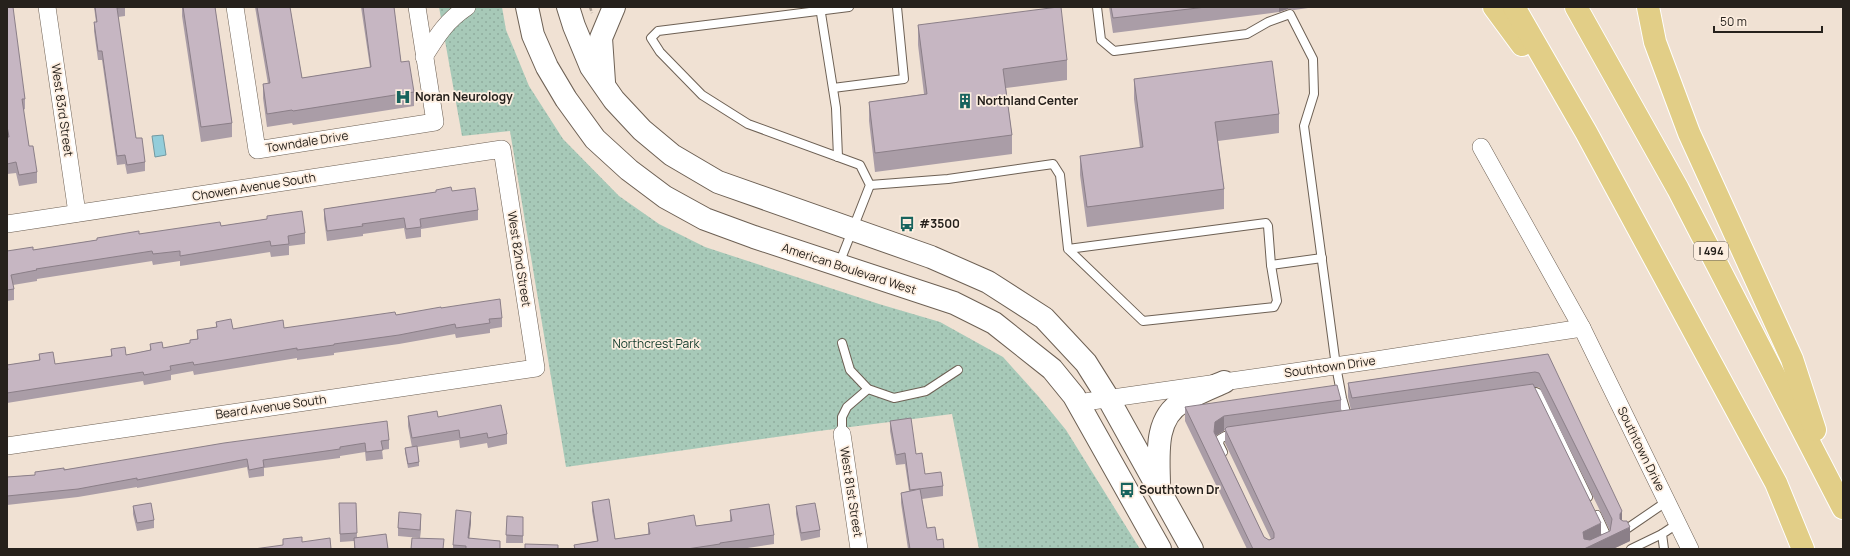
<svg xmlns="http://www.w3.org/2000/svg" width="1850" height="556" font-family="Manrope,sans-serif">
  <defs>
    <pattern id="park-dots" width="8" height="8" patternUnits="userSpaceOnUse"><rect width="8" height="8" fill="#a7c9b8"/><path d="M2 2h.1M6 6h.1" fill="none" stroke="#90ac9e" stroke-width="1.8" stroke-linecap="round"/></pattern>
  </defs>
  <rect width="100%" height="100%" fill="#f0e1d3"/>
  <polygon fill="url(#park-dots)" points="439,7 502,7 506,30 529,86 563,139 619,196 659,224 705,247 879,304 940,322 1003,357 1039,397 1066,430 1140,549 979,549 952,414 819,431 566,467 510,131 462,136"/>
  <polygon fill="#93cdda" stroke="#7299a1" points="163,135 166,155 155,157 152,136"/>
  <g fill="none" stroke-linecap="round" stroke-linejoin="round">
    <defs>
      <g id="lane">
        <polyline points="820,7 836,108 838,157"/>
        <polyline points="1097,7 1101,40 1114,51 1247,34 1268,22 1290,14 1313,59 1314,94 1304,126 1336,366 1342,398 1348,419"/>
        <polyline points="833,88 904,79 897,7"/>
        <polyline points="870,185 948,179 1053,164 1060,175 1068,249 1143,321 1274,307 1277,301 1271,265 1268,226 1266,223 1068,249"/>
        <polyline points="839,264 870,185 860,165 748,124 702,95 660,52 651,38 658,31 849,7"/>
        <polyline points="1271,265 1322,258"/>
        <polyline points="842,343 850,370 868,389 894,398 926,391 958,370"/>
        <polyline points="1528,393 1536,392 1538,393 1588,497"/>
        <polyline points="842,434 842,417 847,407 868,389"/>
        <polyline points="1223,452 1219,444 1220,439 1225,436 1235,435"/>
        <polyline points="1625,530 1666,502"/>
        <polyline points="1588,549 1608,539 1597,515"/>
        <polyline points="1631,549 1662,534"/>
        <polyline points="1664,549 1662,534 1677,524"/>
      </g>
      <g id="street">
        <polyline points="47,7 77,213"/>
        <polyline points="235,7 257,150 435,122 417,7"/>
        <path d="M424,57C437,36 446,21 467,7"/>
        <polyline points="1481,147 1582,328"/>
        <polyline points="7,224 502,149 536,368 7,446"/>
        <polyline points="1078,403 1376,360 1582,328 1690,549"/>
        <polyline points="842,434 859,549"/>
      </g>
      <g id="secondary">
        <polyline points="527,7 533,35 547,67 566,99 595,139 629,170 665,197 705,219 754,237 954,303 994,323 1052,369 1074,396 1160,549"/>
        <polyline points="568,7 574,26 591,67 614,100 642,130 672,155 718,182 931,257 988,282 1044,318 1086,363 1108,398 1192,549"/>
        <polyline points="604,82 601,38 614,7"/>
        <path d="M1159,487C1159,458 1153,419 1182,402C1195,394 1210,388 1224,382"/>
      </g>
      <g id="highway">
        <polyline points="1494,7 1522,45"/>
        <polyline points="1514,7 1586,132 1776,483 1803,549"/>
        <polyline points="1576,7 1678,189 1843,508"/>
        <polyline points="1648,7 1655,42 1689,133 1792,359 1815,430"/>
      </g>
    </defs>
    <use href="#lane" stroke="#6d6054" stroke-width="10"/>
    <use href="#street" stroke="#6d6054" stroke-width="18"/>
    <use href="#secondary" stroke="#6d6054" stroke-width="24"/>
    <use href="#highway" stroke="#fff" stroke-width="24"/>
    <polyline stroke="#aa9e93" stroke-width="2.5" stroke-dasharray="4 2" stroke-linecap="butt" points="590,7 592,13"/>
    <use href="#lane" stroke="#fff" stroke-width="8"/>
    <use href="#street" stroke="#fff" stroke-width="17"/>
    <use href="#secondary" stroke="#fff" stroke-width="22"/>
    <use href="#highway" stroke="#e2ce87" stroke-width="22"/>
  </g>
  <g fill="#aa9da7" fill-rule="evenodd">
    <polygon points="7,7 25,99 25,109 23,110 29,146 37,172 37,183 19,186 16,173 7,174"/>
    <polygon points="94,7 125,7 125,16 118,17 136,138 145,162 145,171 127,174 125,164 117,165 102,60 98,60 94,31 94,22 96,22"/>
    <polygon points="182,7 215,7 232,123 232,137 201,142 182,16"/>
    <polygon points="255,7 290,7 302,78 370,67 361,7 394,7 401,62 414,92 414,106 293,125 292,123 267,127 263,98 263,84 268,84"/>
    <polygon points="1109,7 1315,7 1294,10 1288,9 1279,12 1113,33"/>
    <polygon points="918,25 1067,60 1067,80 1006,88 1012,135 1012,154 875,172 869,121 869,102 924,94 918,45"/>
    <polygon points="1134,79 1279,114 1279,133 1218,141 1224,189 1224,209 1087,227 1080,175 1080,156 1140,148 1134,99"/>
    <polygon points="436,190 452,191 478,210 478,220 421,229 421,237 406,239 404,228 363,234 363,236 327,241 324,219 324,209 436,192"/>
    <polygon points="267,216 305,233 305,244 289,246 289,255 271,257 270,252 180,266 180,261 153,265 152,261 37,279 37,281 13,285 14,289 14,300 7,301 7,251 33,250 97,240 97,238 221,226 267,219"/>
    <polygon points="441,308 502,318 502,327 490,329 490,333 456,338 455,334 399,344 334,353 334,355 297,360 297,358 194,375 193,371 171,375 171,380 144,385 143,381 7,403 7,365 39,360 39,354 55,364 111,356 111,349 126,355 150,350 150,344 163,348 190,343 190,340 197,339 197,330 216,327 216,322 233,329 284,328 396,315"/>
    <path d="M1548,354L1622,520L1630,541L1613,549H1247L1185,421V407L1341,400V411L1351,410L1348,397V383ZM1534,387H1539L1610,531L1601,535ZM1225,430V443L1271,539L1269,540L1264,537L1216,436Z"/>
    <polygon points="408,416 438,417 507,434 507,444 488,448 487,443 460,448 459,440 417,447 419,462 419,466 408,468 405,452 405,448 412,447 408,426"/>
    <polygon points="890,421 916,454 925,474 943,486 943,496 922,499 927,528 944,549 908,549 901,503 901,493 909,491 905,464 896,465 890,431"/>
    <polygon points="389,440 389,449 382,450 383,459 366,461 365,452 340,456 340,458 264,468 264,476 249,478 247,467 137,488 137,487 78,497 7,505 7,477 35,475 35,472"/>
    <polygon points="592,502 615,539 648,534 648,523 696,526 730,521 730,510 774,535 774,544 741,549 574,549 574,545 597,541 592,511"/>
    <polygon points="339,503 356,503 357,537 388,549 354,549 354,541 340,542"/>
    <polygon points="133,506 154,520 154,528 137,531 133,514"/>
    <polygon points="796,506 820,530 820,537 801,541 796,514"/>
    <polygon points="507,516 523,524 523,543 506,543"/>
    <polygon points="421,521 420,538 398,536 398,528"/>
    <polygon points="471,522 469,538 500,549 453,549 453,545"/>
  </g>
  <g fill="#8b7f88">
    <polygon points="1279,7 1288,7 1288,9 1279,12"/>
    <polygon points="1224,416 1224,431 1215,436 1214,432 1215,422"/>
    <polygon points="1622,511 1622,525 1620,528 1620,514"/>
    <polygon points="471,512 471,522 468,549 468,538"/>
    <polygon points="421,514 421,521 420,538 420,530"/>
    <polygon points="1601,523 1601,537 1583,546 1583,532"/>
    <polygon points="1630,527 1630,541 1613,549 1584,549"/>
  </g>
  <g fill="#c6b6c2" stroke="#8b7f88">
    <polygon points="7,7 13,7 25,99 22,99 29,146 33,146 37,172 19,175 16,162 7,164 7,137 9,137 7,126"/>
    <polygon points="95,7 124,7 117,8 136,138 142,138 145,162 127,165 125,155 117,156 102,51 98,51 94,22 97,22"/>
    <polygon points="183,7 215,7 232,123 201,127"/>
    <polygon points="257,7 290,7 302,78 371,67 363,7 394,7 401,62 409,61 414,92 293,111 292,110 267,114 263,84 270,83"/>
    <polygon points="1058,7 1061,7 1067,60 1003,69 1012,135 875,153 869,102 927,94 918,25"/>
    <polygon points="1111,7 1206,7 1113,18"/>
    <polygon points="1272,61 1279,114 1215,122 1224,189 1087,207 1080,156 1143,147 1134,79"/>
    <polygon points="451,187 452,191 475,188 478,210 420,219 421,227 406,229 404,218 362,224 363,226 327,231 324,209 436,192 436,190"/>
    <polygon points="302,211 305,233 288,236 289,244 271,246 270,241 180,256 180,251 153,254 152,251 36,269 37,270 11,275 14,289 7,290 7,251 33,247 33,250 97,240 97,238 139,231 139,234 220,222 221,226 267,219 267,216"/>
    <polygon points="500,299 502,318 489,319 490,323 456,328 455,324 399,335 334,344 334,345 297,350 297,348 194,365 193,362 170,366 171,370 144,375 143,372 7,393 7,370 8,370 7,365 40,360 39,354 53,352 55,364 112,356 111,349 125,347 126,355 151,350 150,344 162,342 163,348 190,343 190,340 198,339 197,330 217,327 216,322 231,319 233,329 283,320 284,328 395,312 396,315 441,307 441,308"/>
    <polygon points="1548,354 1622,511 1620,514 1620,519 1623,521 1627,521 1630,527 1584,549 1253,549 1185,407 1337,385 1341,400 1224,416 1215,422 1214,432 1264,537 1269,540 1274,538 1274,533 1225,429 1227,427 1533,384 1601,523 1583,532 1584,539 1590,540 1610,531 1612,519 1539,373 1535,372 1352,398 1348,383"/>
    <polygon points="501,405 507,434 488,438 487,433 460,438 459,430 412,438 408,416 437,411 438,417"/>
    <polygon points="911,418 916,454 922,453 925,474 941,472 943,486 910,490 905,453 896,455 890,421"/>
    <polygon points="387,421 389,440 381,441 383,450 366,452 365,443 340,447 340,449 263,460 264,467 249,470 247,459 137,480 137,478 78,489 7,496 7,477 35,475 35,472 64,468 64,470 224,443"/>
    <polygon points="417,446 419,462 408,464 405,448"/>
    <polygon points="920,489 927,528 935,527 937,540 943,539 944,549 910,549 901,493"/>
    <polygon points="609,499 615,539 650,534 648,523 694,515 696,526 732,521 730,510 769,504 774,535 720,543 720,544 687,549 575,549 574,545 598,541 592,502"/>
    <polygon points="151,503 154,520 137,523 133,506"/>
    <polygon points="339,503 356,503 357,533 340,534"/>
    <polygon points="815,503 820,530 801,533 796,506"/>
    <polygon points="456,510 471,512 468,538 500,541 500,549 466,549 466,546 453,545"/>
    <polygon points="399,512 421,514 420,530 398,528"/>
    <polygon points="507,516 523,517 523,536 506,535"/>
    <polygon points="386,534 388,549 355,549 354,538"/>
    <polygon points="302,537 302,542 330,538 331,549 254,549 283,545 283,539"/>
    <polygon points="412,538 444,539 443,549 411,549"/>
    <polygon points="525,544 558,545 558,549 525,549"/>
  </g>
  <defs>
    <symbol id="hospital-bare" viewBox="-9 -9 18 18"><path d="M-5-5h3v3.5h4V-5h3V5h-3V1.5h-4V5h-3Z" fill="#17635d" stroke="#fdeee0" stroke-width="2.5" paint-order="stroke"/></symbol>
    <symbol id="building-bare" viewBox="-9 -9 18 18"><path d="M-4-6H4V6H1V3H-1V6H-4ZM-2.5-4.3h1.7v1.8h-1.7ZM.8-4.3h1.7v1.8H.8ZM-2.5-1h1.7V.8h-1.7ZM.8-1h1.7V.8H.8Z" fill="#17635d" stroke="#fdeee0" stroke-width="2.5" paint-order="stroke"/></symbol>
    <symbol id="bus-bare" viewBox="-9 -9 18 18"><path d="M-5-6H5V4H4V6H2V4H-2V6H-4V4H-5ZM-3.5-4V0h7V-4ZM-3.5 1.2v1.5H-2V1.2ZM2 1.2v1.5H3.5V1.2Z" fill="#17635d" stroke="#fdeee0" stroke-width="2.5" paint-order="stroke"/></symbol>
  </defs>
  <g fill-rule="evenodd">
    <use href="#hospital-bare" x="392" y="86" width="22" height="22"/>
    <use href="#building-bare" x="954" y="90" width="22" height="22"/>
    <use href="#bus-bare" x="896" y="213" width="22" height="22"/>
    <use href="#bus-bare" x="1116" y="479" width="22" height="22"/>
  </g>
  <g text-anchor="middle" stroke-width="3.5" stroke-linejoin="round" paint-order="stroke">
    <rect fill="#fdeee0" stroke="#665e57" stroke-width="1" x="1694" y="242" width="34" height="18" rx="3"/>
    <g font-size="11" font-weight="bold" fill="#26211c">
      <text x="1711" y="255">I 494</text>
    </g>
    <g font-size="12" font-weight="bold" fill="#26211c" stroke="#fdeee0" text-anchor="start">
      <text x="415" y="101">Noran Neurology</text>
      <text x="977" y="105">Northland Center</text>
      <text x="919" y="228">#3500</text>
      <text x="1139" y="494">Southtown Dr</text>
    </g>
    <g font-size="12" fill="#26211c" stroke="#fdeee0">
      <text transform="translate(62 110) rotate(82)" y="4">West 83rd Street</text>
      <text transform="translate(307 142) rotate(-9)" y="4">Towndale Drive</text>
      <text transform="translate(254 187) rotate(-9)" y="4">Chowen Avenue South</text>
      <text transform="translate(519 259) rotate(81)" y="4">West 82nd Street</text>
      <text transform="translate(849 269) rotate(18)" y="4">American Boulevard West</text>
      <text transform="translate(1330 367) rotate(-8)" y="4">Southtown Drive</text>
      <text transform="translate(271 407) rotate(-8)" y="4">Beard Avenue South</text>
      <text transform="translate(1641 449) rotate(64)" y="4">Southtown Drive</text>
      <text transform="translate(851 492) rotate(81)" y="4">West 81st Street</text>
    </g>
    <g font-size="12" fill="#103929" stroke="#fdeee0">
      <text x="656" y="348">Northcrest Park</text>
    </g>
  </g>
  <rect width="1850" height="556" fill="none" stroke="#26211c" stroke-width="16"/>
  <path d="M1714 26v6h108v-6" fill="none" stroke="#26211c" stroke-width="2"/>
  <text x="1720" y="26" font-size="12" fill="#26211c" stroke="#fdeee0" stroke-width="3" paint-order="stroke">50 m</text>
</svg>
